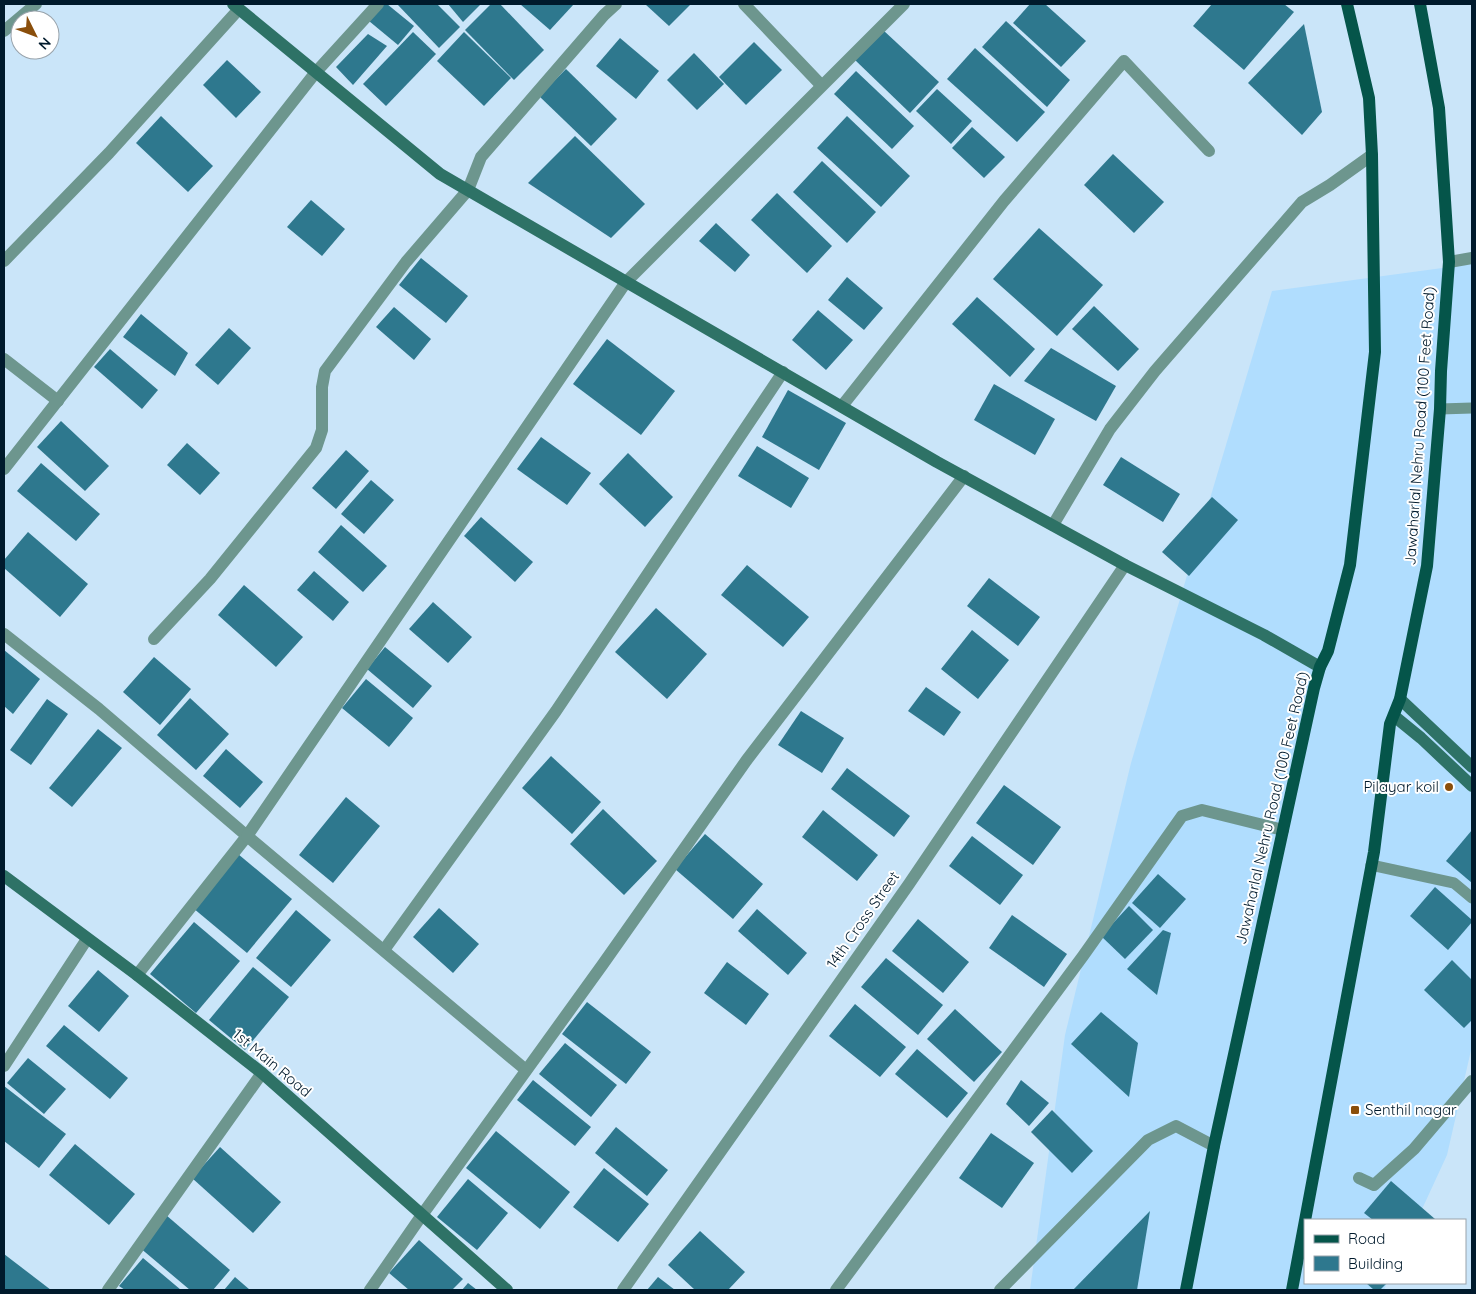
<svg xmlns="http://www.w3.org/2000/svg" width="1476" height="1294" font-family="Quicksand,sans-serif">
  <rect width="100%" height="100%" fill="#cae5f9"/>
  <polygon fill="#b0ddfe" points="1472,264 1472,1046 1447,1155 1417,1220 1305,1220 1305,1283 1387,1283 1384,1290 1030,1290 1065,1035 1131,763 1272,291"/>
  <g fill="#2e788e">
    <polygon points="384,4 387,4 414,26 398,45 369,21"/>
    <polygon points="397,4 437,4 460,27 439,48"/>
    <polygon points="448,4 481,4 463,22"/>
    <polygon points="491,4 500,4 544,50 514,80 465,30"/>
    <polygon points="520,4 574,4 550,30"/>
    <polygon points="645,4 691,4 669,26"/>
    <polygon points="1030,4 1045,4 1086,41 1061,67 1013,23"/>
    <polygon points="1212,4 1284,4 1294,12 1244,70 1193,26"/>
    <polygon points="1006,21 1070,80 1047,107 982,47"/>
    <polygon points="1304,24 1322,112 1302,135 1248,83"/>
    <polygon points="883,30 939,82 910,113 855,60"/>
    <polygon points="413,32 436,54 386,106 363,84"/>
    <polygon points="464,32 511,78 484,106 437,61"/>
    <polygon points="368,34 387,46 353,85 336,67"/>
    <polygon points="620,38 659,71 636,99 596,66"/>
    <polygon points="754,42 782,70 746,105 719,77"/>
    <polygon points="975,48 1045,112 1017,142 947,79"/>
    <polygon points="694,53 724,84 697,110 667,80"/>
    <polygon points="227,60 261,92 236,118 203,85"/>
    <polygon points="566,69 617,119 591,146 539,96"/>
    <polygon points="856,71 914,126 892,149 834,94"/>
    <polygon points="937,89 972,121 951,144 916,111"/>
    <polygon points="161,116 213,166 188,192 136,143"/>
    <polygon points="847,116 910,176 881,207 817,148"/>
    <polygon points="972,127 1005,157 984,178 952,148"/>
    <polygon points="575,136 645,204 611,238 528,183"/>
    <polygon points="1113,154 1164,202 1134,233 1084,185"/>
    <polygon points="822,161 876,212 847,243 793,192"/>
    <polygon points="777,193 832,246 807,273 751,220"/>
    <polygon points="311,200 345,229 322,256 287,227"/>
    <polygon points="716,223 750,255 735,272 699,241"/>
    <polygon points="1039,228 1103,285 1057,336 993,279"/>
    <polygon points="421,258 468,296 446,323 399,285"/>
    <polygon points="847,277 883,308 864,330 828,300"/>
    <polygon points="977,297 1035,349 1010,377 952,324"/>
    <polygon points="1094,306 1139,349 1118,371 1072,329"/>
    <polygon points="394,307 431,339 414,360 376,327"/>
    <polygon points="818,310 853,340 826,370 792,340"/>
    <polygon points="141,314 188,353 175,376 123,337"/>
    <polygon points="229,328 251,348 218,385 195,365"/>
    <polygon points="607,339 675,391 641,435 573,384"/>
    <polygon points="1051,348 1116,386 1096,421 1024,381"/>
    <polygon points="110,349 158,390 142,409 94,367"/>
    <polygon points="994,384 1055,419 1035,455 974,420"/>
    <polygon points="788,390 846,423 819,470 762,437"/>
    <polygon points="61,421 109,466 85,491 37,447"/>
    <polygon points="541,437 591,473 567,505 517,469"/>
    <polygon points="187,443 220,473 200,495 167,465"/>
    <polygon points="757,446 809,478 791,508 738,476"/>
    <polygon points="346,450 369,471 336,509 312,488"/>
    <polygon points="628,453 673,497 645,527 599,484"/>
    <polygon points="1121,457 1180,494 1163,522 1103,485"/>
    <polygon points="41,463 100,514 76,541 17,491"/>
    <polygon points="371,480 394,500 364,534 341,514"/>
    <polygon points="1212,497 1238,520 1189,576 1162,552"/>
    <polygon points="481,517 533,562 515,582 464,536"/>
    <polygon points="341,525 387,566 363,592 318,552"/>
    <polygon points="28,532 88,584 60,617 4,568 4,560"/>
    <polygon points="747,565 809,617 783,647 721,595"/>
    <polygon points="314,571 349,602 333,621 297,590"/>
    <polygon points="989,578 1040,617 1018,646 967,606"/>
    <polygon points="244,585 303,637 276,667 218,615"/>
    <polygon points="433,602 472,637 448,663 409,629"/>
    <polygon points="656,608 707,654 667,699 615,652"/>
    <polygon points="972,630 1009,660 978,699 941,669"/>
    <polygon points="385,647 432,686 413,708 367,669"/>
    <polygon points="4,650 40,679 13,714 4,706"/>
    <polygon points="154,657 191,689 160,725 123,692"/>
    <polygon points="366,679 413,718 389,747 342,708"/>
    <polygon points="926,687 961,712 944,736 908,711"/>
    <polygon points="190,698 229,734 196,770 157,735"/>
    <polygon points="47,699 68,714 31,765 10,750"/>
    <polygon points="801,711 844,738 822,773 778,745"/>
    <polygon points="98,729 122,748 72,807 49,788"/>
    <polygon points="226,749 263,782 240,808 203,776"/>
    <polygon points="551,756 601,802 572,834 522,788"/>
    <polygon points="847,768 910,816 894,837 831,789"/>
    <polygon points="1004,785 1061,827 1033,865 976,823"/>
    <polygon points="346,797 380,826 333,883 299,855"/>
    <polygon points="603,809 657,861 624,895 570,844"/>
    <polygon points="823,810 878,855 857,881 802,837"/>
    <polygon points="1472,830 1472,883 1446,861"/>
    <polygon points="705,834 763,884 733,919 675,869"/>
    <polygon points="972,836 1023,875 1000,905 949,866"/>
    <polygon points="238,854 292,899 247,953 193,908"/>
    <polygon points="1158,874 1186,899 1160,928 1132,903"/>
    <polygon points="1435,887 1472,920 1472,922 1448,950 1410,916"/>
    <polygon points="1129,906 1153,930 1125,959 1101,936"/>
    <polygon points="439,908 479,944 453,973 413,937"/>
    <polygon points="757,909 807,953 788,975 738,931"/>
    <polygon points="296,910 331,940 291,987 256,958"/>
    <polygon points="1012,915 1067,954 1044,987 989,948"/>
    <polygon points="918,919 969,962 943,993 892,951"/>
    <polygon points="194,922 240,961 196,1013 150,974"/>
    <polygon points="1163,930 1171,933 1157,995 1127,969"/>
    <polygon points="886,958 943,1005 918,1035 861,987"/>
    <polygon points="1452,960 1472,980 1472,1020 1464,1028 1424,990"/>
    <polygon points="727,962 769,994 746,1025 704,993"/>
    <polygon points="253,967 289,997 245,1050 209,1020"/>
    <polygon points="98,970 129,996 99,1032 68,1006"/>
    <polygon points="587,1002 651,1052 626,1084 562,1034"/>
    <polygon points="855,1004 906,1047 880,1077 829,1036"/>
    <polygon points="955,1009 1002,1052 974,1082 927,1039"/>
    <polygon points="1101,1012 1138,1043 1129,1097 1071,1044"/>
    <polygon points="64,1025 128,1078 110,1099 46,1046"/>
    <polygon points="565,1043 617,1085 591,1117 539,1074"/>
    <polygon points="917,1049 968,1093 947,1118 895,1074"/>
    <polygon points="28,1058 66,1089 44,1114 7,1083"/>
    <polygon points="533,1080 591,1127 575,1146 517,1100"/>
    <polygon points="1021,1080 1049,1103 1029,1126 1006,1104"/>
    <polygon points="4,1086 66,1134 39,1168 4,1141"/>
    <polygon points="1052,1110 1093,1151 1072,1173 1031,1132"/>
    <polygon points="616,1127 668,1170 647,1196 595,1153"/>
    <polygon points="496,1131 570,1192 540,1229 466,1168"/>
    <polygon points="991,1133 1034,1163 1002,1208 959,1178"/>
    <polygon points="75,1144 135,1194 109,1225 49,1175"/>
    <polygon points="220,1147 281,1202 253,1233 192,1178"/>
    <polygon points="604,1168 649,1204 618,1242 573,1207"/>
    <polygon points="468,1179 508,1213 477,1250 437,1217"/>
    <polygon points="1391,1181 1435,1219 1433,1220 1373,1220 1364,1213"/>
    <polygon points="1150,1211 1137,1290 1073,1290"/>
    <polygon points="166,1215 230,1270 213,1290 190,1290 139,1247"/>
    <polygon points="700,1231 745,1272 728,1290 695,1290 668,1265"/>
    <polygon points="419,1240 463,1279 452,1290 409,1290 389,1273"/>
    <polygon points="4,1254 51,1290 4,1290"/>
    <polygon points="143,1258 181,1290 125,1290 119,1286"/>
    <polygon points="235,1277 250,1290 224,1290"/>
    <polygon points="658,1277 675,1290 647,1290"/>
    <polygon points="468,1283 477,1290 462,1290"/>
    <polygon points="1366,1283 1387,1283 1380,1290 1374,1290"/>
  </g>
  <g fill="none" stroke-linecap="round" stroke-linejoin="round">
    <g stroke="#6d968e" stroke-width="11">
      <polyline points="1440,409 1472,408"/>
      <polyline points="1371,865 1454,883 1472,898"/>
    </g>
    <g stroke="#6d968e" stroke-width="12">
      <polyline points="744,4 821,85"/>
      <polyline points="4,31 36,4"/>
      <polyline points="4,261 109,153 239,9"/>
      <polyline points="1449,262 1472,258"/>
      <polyline points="4,359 58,401"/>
      <polyline points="842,406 1004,201 1124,61 1209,151"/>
      <polyline points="4,469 316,72 378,4"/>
      <polyline points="1053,525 1110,429 1155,371 1302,202 1330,185 1372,155"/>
      <polyline points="4,634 99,709 247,836 137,975"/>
      <polyline points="154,639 210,579 316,448 322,430 322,387 325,371 406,262 468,190 481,157 604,15 616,4"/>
      <polyline points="384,950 556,711 783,372"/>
      <polyline points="4,1066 87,939"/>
      <polyline points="526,1070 247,836 626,282 904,4"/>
      <polyline points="1359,1178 1374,1185 1414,1149 1472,1081"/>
      <polyline points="108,1290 262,1073"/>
      <polyline points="370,1290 422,1215 603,964 746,761 964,476"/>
      <polyline points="623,1290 909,884 1125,565"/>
      <polyline points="836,1290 1083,956 1182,816 1202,810 1283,830"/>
      <polyline points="1000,1290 1148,1140 1176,1126 1214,1146"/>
    </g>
    <g stroke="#2e7266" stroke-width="12">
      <polyline points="233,4 440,174 937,462 1125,565 1264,635 1320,667"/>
      <polyline points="1400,699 1472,767"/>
      <polyline points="1394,716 1421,738 1472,786"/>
      <polyline points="4,876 137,975 262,1073 507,1290"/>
    </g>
    <g stroke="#05554a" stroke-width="12">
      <polyline points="1186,1290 1214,1146 1314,688 1320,667 1328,651 1350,565 1375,352 1372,155 1369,98 1347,4"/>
      <polyline points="1292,1290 1374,852 1390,724 1400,699 1427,566 1440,409 1441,371 1449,262 1439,108 1420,4"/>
    </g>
  </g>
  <g fill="#8a4e0b" stroke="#fff" stroke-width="2">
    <circle cx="1449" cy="787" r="5"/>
    <rect x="1350" y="1105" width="10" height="10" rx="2.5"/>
  </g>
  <g text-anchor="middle" stroke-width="4" stroke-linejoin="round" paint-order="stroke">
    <g font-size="15" fill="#001a2c" stroke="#fff">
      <text transform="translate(1420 426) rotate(-86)" y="5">Jawaharlal Nehru Road (100 Feet Road)</text>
      <text transform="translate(1272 808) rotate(-77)" y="5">Jawaharlal Nehru Road (100 Feet Road)</text>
      <text transform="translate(863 920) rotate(-55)" y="5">14th Cross Street</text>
      <text transform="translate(272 1063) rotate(40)" y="5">1st Main Road</text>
    </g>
    <g font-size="15" fill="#001a2c" stroke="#fff" text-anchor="end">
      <text x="1439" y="792">Pilayar koil</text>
      <text x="1365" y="1115" text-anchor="start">Senthil nagar</text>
    </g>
  </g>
  <rect width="1476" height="1294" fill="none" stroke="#001a2c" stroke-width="10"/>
  <rect x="1304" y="1219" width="162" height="65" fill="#ffffff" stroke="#99a3ab"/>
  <rect x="1314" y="1235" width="25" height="8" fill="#05554a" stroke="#99a3ab"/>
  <text x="1348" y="1244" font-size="15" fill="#001a2c">Road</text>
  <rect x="1314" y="1256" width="25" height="15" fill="#2e788e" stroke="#99a3ab"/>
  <text x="1348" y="1269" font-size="15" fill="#001a2c">Building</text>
  <g transform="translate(35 35) rotate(132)"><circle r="24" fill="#ffffff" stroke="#99a3ab"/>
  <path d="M0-4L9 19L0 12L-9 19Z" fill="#8a4e0b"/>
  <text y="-8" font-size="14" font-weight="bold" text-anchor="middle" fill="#001a2c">N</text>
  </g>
</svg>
